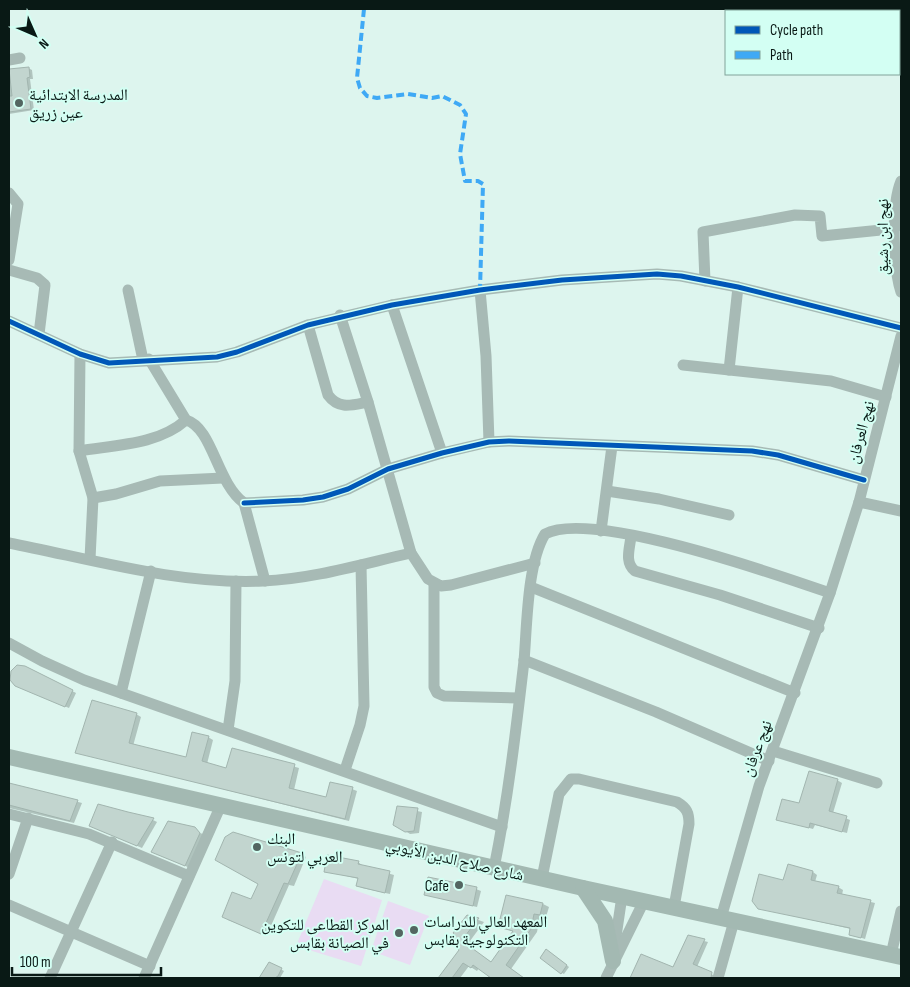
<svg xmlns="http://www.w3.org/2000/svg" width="910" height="987" font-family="'Sofia Sans Condensed','Noto Naskh Arabic',sans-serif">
  <rect width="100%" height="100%" fill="#ddf5ee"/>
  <g fill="#e9dcf3">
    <polygon points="324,879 382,900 361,966 296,946"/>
    <polygon points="388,901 429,916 410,965 371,951"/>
  </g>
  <g fill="#0003">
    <polygon points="28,68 32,70 33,79 30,79 34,110 9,114 9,71"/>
    <polygon points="25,667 76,693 69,708 20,687"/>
    <polygon points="136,714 141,717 133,746 186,759 208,737 213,740 207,764 227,769 232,749 299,768 294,790 327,798 352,789 357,791 349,821 76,752"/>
    <polygon points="837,780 842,783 833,813 850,820 847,833 815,825 813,829 778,819"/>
    <polygon points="9,784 82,803 74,823 9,808"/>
    <polygon points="99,806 153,820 157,822 142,848 95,828"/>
    <polygon points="398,807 422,812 419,833 410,834 395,824"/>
    <polygon points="169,823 203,834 190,868 157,854"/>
    <polygon points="301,854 306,857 294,886 289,885 267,935 228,920 252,901 259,883"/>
    <polygon points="358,862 363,866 394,875 390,894 362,888 358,886 359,879 325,871"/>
    <polygon points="813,872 817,875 815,882 838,887 843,890 842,895 875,903 865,939 850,934 851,929 759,908 784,882"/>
    <polygon points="476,889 481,891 477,907 426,895"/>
    <polygon points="543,904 549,907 546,917 540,916 537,932 511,969 524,978 487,978 489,975 479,968 477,971 469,966 460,978 440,978 461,950 467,916 484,922 470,941 474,943 470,947 492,963 514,932 500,926"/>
    <polygon points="688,937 708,942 697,967 715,976 715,978 632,978 642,955 673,968"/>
    <polygon points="549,952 569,967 564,974 562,973"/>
    <polygon points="270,964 284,971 280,978 262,978"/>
  </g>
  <g fill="#c2d5cf" stroke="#a2b5af">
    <polygon points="29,67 30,77 27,78 31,109 9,112 9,96 12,96 9,69"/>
    <polygon points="17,665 25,666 73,690 65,707 15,686 10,680 11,671"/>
    <polygon points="92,700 137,713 129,743 186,757 192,732 209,736 202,761 226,768 232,748 295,764 289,788 326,797 330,782 353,787 345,819 75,753"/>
    <polygon points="809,771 838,779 829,811 847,816 842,832 810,823 809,828 776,820 782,799 799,803"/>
    <polygon points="9,783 78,800 70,821 9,805"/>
    <polygon points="98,804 128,812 154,818 137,846 89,826"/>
    <polygon points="397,806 418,808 414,831 405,832 393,825"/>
    <polygon points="168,821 195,827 200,833 185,866 151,852"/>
    <polygon points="233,832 302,853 288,884 284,883 261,934 222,917 232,892 251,899 258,884 215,860 225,837"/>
    <polygon points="327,855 359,861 358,864 390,871 385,893 356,886 358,878 324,872"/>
    <polygon points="788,864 813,871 811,880 839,886 837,893 871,900 861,938 849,935 850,928 758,909 752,901 759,874 783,880"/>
    <polygon points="428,877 477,887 473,906 424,895"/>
    <polygon points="506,895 543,903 540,915 534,914 531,929 506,965 524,978 491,978 473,965 471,968 463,963 452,978 438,978 459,950 450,943 456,936 453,933 467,915 479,918 465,936 468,939 465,943 491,962 513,931 498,927"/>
    <polygon points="688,935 705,939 693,964 712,972 711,978 630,978 641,954 673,967"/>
    <polygon points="546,949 567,965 561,974 540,958"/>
    <polygon points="269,962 282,968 278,976 275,978 259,978"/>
  </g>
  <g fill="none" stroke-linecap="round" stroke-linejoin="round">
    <g stroke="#a7bab5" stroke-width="11">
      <polyline points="9,60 20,58"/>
      <path d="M901,181C891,205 893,268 901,292"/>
      <polyline points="9,193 18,204 9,260"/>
      <polyline points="9,270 37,278 45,285 39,334"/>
      <polyline points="705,281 703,232 795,215 820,216 822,236 881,230 901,225"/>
      <polyline points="128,290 143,360"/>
      <polyline points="480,290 486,356 489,442"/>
      <polyline points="392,305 442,453"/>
      <polyline points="340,315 368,402 411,553 428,579 441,586 451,585 535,563"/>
      <polyline points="9,321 80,354 109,363 217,357 237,352 308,325 392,305 480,290 562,280 657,274 681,276 738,287 901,328"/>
      <path d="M308,325L328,395C339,410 352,405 368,402"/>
      <polyline points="80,354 79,451 93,498 90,559"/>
      <path d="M149,359L186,420C213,428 216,482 244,503L265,581"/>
      <polyline points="683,365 831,381 886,397"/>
      <polyline points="729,370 738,287"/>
      <path d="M79,451C115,445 158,445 186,420"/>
      <polyline points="607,491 659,499 729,515"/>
      <polyline points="93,498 116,494 160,481 223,478"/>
      <polyline points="859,502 901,511"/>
      <polyline points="244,503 303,500 323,497 348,489 388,469 442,453 489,442 509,441 752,451 778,455 864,480"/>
      <polyline points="601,531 612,446"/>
      <path d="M631,536C630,548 624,562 635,571L720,595L819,628"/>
      <path d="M9,543C91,559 178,585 263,581C313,579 362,564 411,553"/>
      <polyline points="434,584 434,687 437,693 444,696 519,698"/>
      <polyline points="531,587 795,693"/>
      <polyline points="9,643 42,661 84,680 502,827"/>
      <polyline points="524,660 656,712 769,761"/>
      <polyline points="121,693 151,571"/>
      <polyline points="228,730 235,681 236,581"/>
      <polyline points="773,751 877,783"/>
      <polyline points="345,770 360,725 364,706 361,565"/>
      <polyline points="9,814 89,834 189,876"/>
      <path d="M494,868C508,799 516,730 524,661C527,627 527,563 545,534C591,509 778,575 830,593"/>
      <polyline points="9,874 28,818"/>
      <path d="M542,878L559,794L571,779H579L677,802C687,808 689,813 689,824L674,907"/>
      <polyline points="9,905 150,966"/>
      <polyline points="721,918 759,786 830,593 859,502 901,336"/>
      <polyline points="614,950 622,896"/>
      <polyline points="891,955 901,911"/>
      <polyline points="50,978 112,842"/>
      <polyline points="144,978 221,805"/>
      <polyline points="606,978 644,901"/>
      <polyline points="718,978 734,921"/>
    </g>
    <g stroke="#a3b9b2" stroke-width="16">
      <polyline points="9,757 583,888 901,957"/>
      <polyline points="583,888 605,921 613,961"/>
    </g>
    <polyline stroke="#3fa9f5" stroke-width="4" stroke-dasharray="8 4" stroke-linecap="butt" points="364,9 357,78 360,88 367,96 377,98 408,94 432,98 442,96 460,105 466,114 460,154 465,181 478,181 483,184 480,290"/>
    <defs>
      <g id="cycleway">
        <polyline points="9,321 80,354 109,363 217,357 237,352 308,325 392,305 480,290 562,280 657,274 681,276 738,287 901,328"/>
        <polyline points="244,503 303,500 323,497 348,489 388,469 442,453 489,442 509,441 752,451 778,455 864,480"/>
      </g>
    </defs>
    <use href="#cycleway" stroke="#d3fff3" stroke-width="8"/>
    <use href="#cycleway" stroke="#0057b8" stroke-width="5"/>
  </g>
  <g fill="#536661" stroke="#d3fff3" stroke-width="2">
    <circle cx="19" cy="103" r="5"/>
    <circle cx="257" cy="847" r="5"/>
    <circle cx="459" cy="885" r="5"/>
    <circle cx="414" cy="930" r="5"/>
    <circle cx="399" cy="933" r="5"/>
  </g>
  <g text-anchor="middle" stroke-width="4" stroke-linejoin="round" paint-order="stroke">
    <g font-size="16" fill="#091915" stroke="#d3fff3" text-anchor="start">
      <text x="29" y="100">المدرسة الابتدائية<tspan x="29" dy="18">عين زريق</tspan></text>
      <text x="267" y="844">البنك<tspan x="267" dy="18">العربي لتونس</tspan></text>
      <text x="449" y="891" text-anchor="end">Cafe</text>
      <text x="424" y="927">المعهد العالي للدراسات<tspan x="424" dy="18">التكنولوجية بقابس</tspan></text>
      <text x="389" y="930" text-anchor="end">المركز القطاعى للتكوين<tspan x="389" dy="18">في الصيانة بقابس</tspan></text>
    </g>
    <g font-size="16" fill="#091915" stroke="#d3fff3">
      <text transform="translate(882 237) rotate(-90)" y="6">نهج ابن رشيق</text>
      <text transform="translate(860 432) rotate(-75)" y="6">نهج العرفان</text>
      <text transform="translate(756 748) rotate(-69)" y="6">نهج عرفان</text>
      <text transform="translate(455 859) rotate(13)" y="6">شارع صلاح الدين الأيوبي</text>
    </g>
  </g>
  <rect width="910" height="987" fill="none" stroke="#091915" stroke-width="20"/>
  <rect x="725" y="10" width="175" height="65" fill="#d3fff3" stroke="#82a39a"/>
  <rect x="735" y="26" width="25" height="8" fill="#0057b8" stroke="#82a39a"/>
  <text x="770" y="35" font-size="15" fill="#091915">Cycle path</text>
  <rect x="735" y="51" width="25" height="8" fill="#3fa9f5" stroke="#82a39a"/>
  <text x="770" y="60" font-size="15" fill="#091915">Path</text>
  <g transform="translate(35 35) rotate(135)" stroke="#d3fff3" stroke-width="4" paint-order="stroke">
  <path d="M0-4L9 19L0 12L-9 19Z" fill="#091915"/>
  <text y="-8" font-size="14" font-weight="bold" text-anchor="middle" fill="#091915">N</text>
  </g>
  <path d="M12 967v8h149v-8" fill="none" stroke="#091915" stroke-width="2.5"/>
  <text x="20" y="967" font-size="15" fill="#091915" stroke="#d3fff3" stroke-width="4" paint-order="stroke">100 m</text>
</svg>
